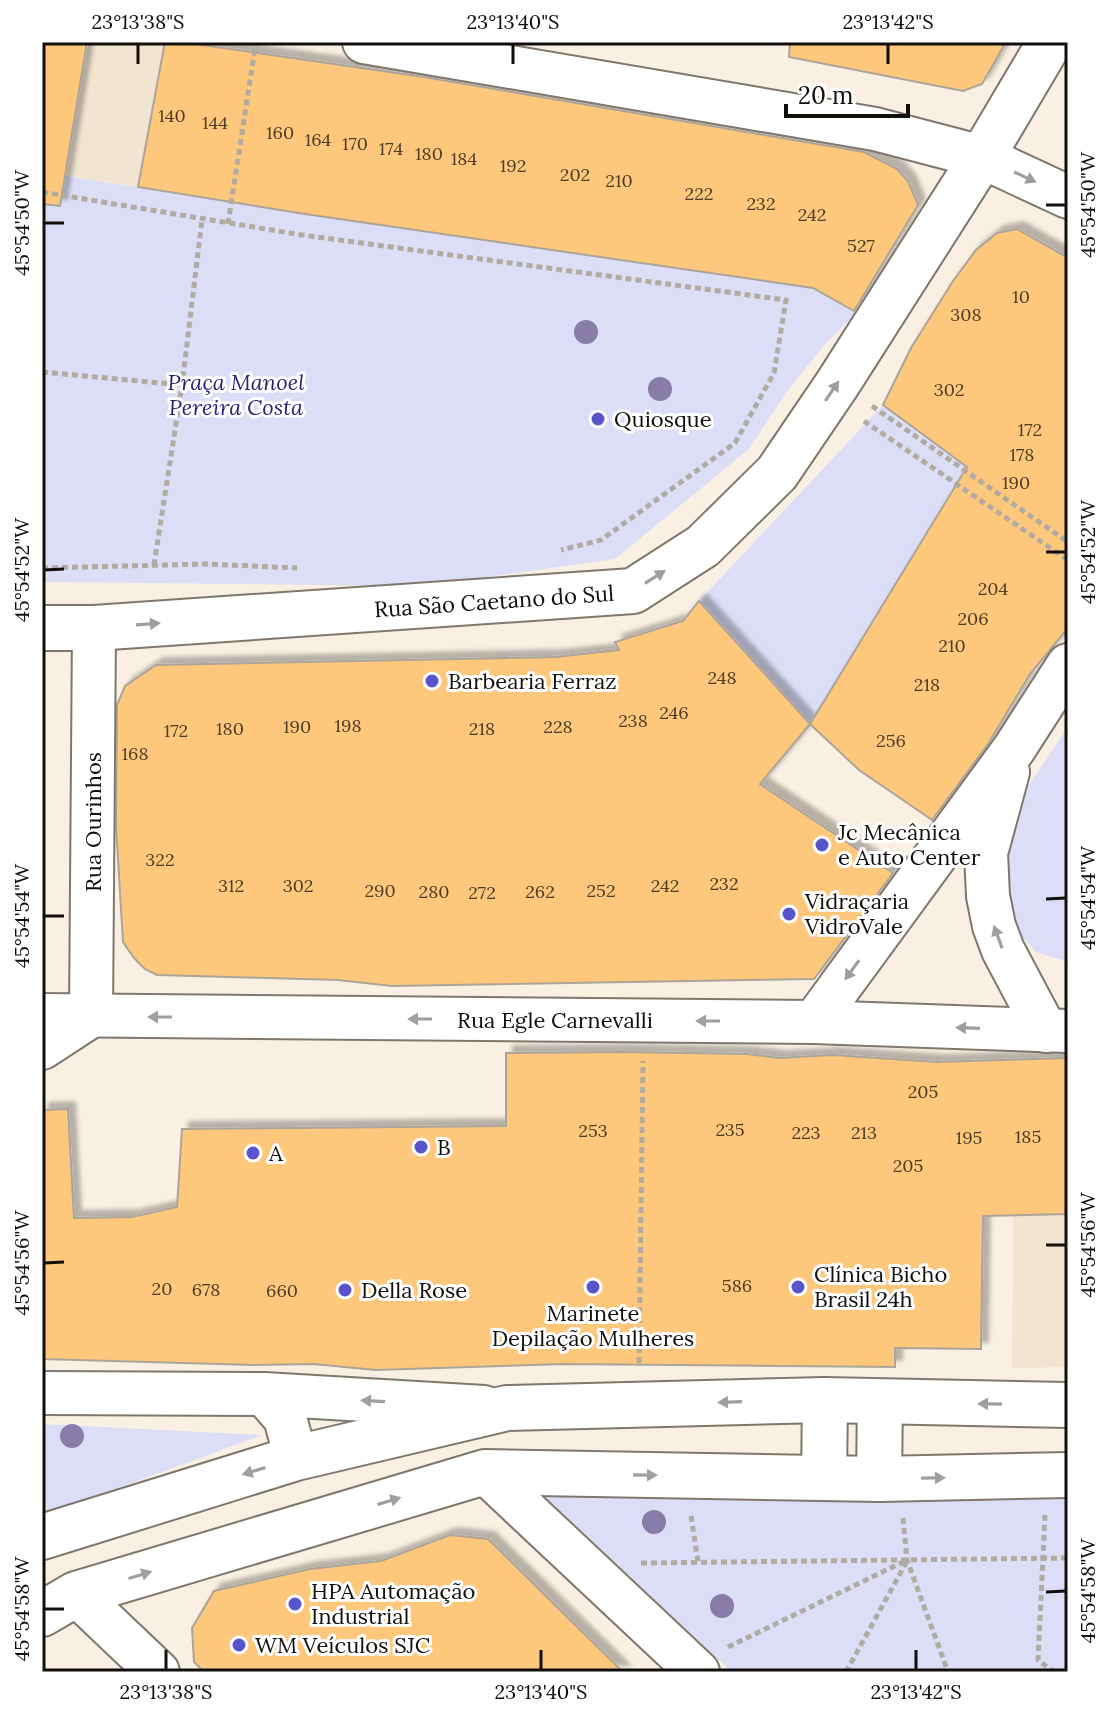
<svg xmlns="http://www.w3.org/2000/svg" width="1110" height="1714" font-family="Lora,serif">
  <defs>
    <filter id="shadow"><feDropShadow dx="7" dy="-7" stdDeviation="2" flood-color="#0004"/></filter>
  </defs>
  <rect width="100%" height="100%" fill="#f9f0e3"/>
  <g fill="#f1e4d1">
    <polygon points="87,42 165,42 138,187 65,175"/>
    <polygon points="1068,1214 1068,1367 1012,1368 1013,1215"/>
  </g>
  <g fill="#dbdef6">
    <polygon points="42,172 287,211 813,288 857,313 825,344 788,390 749,449 615,559 423,586 42,582"/>
    <polygon points="883,405 1068,536 1068,580 947,498 810,724 699,601"/>
    <polygon points="1068,727 1068,962 1036,952 1020,935 1008,914 1000,887 1010,813"/>
    <polygon points="42,1424 262,1435 42,1516"/>
    <polygon points="1068,1486 1068,1672 732,1672 545,1497"/>
  </g>
  <g fill="#fec87b" stroke="#aca498" stroke-width="2" filter="url(#shadow)">
    <polygon points="42,42 87,42 60,206 42,204"/>
    <polygon points="165,42 181,42 424,77 864,152 897,169 908,181 918,205 854,311 813,288 305,214 138,187"/>
    <polygon points="790,42 1006,42 982,84 963,91 789,57"/>
    <polygon points="1017,229 1068,258 1068,628 1030,674 988,744 932,820 859,770 810,724 760,784 893,873 814,979 392,986 338,980 157,975 145,969 134,958 123,942 116,826 117,705 125,686 156,665 556,657 619,650 615,642 683,621 699,601 810,724 967,467 883,405 911,348 953,281 976,250 997,233"/>
    <polygon points="624,1052 746,1054 780,1058 833,1055 937,1062 1068,1058 1068,1214 983,1216 981,1349 895,1348 895,1367 562,1364 376,1370 313,1364 254,1365 42,1359 42,1110 68,1109 74,1218 132,1217 177,1207 182,1129 506,1126 506,1053"/>
    <polygon points="450,1535 488,1539 623,1672 204,1672 194,1662 192,1628 214,1591 310,1569 381,1561"/>
  </g>
  <g fill="none" stroke-linecap="round" stroke-linejoin="round">
    <defs>
      <g id="minor">
        <polyline points="364,42 875,129 982,157 1068,197"/>
        <polyline points="1008,772 986,853 988,896 994,926 1003,950 1046,1031"/>
        <polyline points="42,1015 814,1022 1068,1031"/>
        <polyline points="814,1022 1014,749 1068,665"/>
        <polyline points="42,1048 91,1016 94,628"/>
        <polyline points="42,1393 264,1394 484,1407"/>
        <polyline points="264,1394 285,1418 296,1458"/>
        <polyline points="485,1472 698,1672"/>
        <polyline points="76,1594 158,1672"/>
      </g>
      <polyline id="tertiary" points="42,628 94,628 633,591 703,546 777,473 838,383 982,157 1050,42"/>
      <g id="secondary">
        <polyline points="824,1478 825,1400"/>
        <polyline points="879,1479 880,1402"/>
        <polyline points="42,1537 296,1458 507,1408 825,1400 1068,1405"/>
        <polyline points="42,1614 76,1594 485,1472 879,1479 1068,1475"/>
      </g>
    </defs>
    <use href="#minor" stroke="#80776c" stroke-width="46"/>
    <use href="#tertiary" stroke="#80776c" stroke-width="48"/>
    <use href="#secondary" stroke="#80776c" stroke-width="48"/>
    <g stroke="#b2aba1" stroke-width="5" stroke-dasharray="6 4" stroke-linecap="butt">
      <polyline points="42,192 302,235 786,300 774,373 735,443 601,540 561,550"/>
      <polyline points="228,224 256,42"/>
      <polyline points="42,372 182,385"/>
      <polyline points="872,406 1068,542"/>
      <polyline points="864,421 1068,560"/>
      <polyline points="154,565 182,385 202,220"/>
      <polyline points="42,568 206,564 297,568"/>
      <polyline points="639,1363 643,1061"/>
      <polyline points="1045,1515 1038,1660 1054,1672"/>
      <polyline points="691,1516 698,1562"/>
      <polyline points="903,1518 907,1560 948,1672"/>
      <polyline points="641,1563 1068,1558"/>
      <polyline points="728,1647 903,1562"/>
      <polyline points="846,1672 907,1561"/>
    </g>
    <use href="#minor" stroke="#fff" stroke-width="42"/>
    <use href="#tertiary" stroke="#fff" stroke-width="44"/>
    <use href="#secondary" stroke="#fff" stroke-width="44"/>
  </g>
  <g fill="#877da8">
    <circle cx="586" cy="332" r="12"/>
    <circle cx="660" cy="389" r="12"/>
    <circle cx="72" cy="1436" r="12"/>
    <circle cx="654" cy="1522" r="12"/>
    <circle cx="722" cy="1606" r="12"/>
  </g>
  <defs><path id="oneway-solid" d="M-6-.8H1V-3.2L6.5 0L1 3.2V.8H-6Z" transform="scale(2)"/></defs>
  <g fill="#a09f9d">
    <use href="#oneway-solid" transform="translate(1025 177) rotate(25)"/>
    <use href="#oneway-solid" transform="translate(832 391) rotate(-56)"/>
    <use href="#oneway-solid" transform="translate(655 577) rotate(-32)"/>
    <use href="#oneway-solid" transform="translate(148 624) rotate(-4)"/>
    <use href="#oneway-solid" transform="translate(998 937) rotate(-110)"/>
    <use href="#oneway-solid" transform="translate(852 970) rotate(126)"/>
    <use href="#oneway-solid" transform="translate(160 1017) rotate(-180)"/>
    <use href="#oneway-solid" transform="translate(420 1019) rotate(-180)"/>
    <use href="#oneway-solid" transform="translate(708 1021) rotate(-180)"/>
    <use href="#oneway-solid" transform="translate(968 1028) rotate(-178)"/>
    <use href="#oneway-solid" transform="translate(373 1401) rotate(-177)"/>
    <use href="#oneway-solid" transform="translate(730 1402) rotate(178)"/>
    <use href="#oneway-solid" transform="translate(990 1404) rotate(-179)"/>
    <use href="#oneway-solid" transform="translate(254 1471) rotate(163)"/>
    <use href="#oneway-solid" transform="translate(645 1475) rotate(1)"/>
    <use href="#oneway-solid" transform="translate(933 1478) rotate(-1)"/>
    <use href="#oneway-solid" transform="translate(389 1501) rotate(-17)"/>
    <use href="#oneway-solid" transform="translate(140 1575) rotate(-17)"/>
  </g>
  <path fill="none" stroke="#120f0b" stroke-width="3" d="M138,44V64M513,44V64M888,44V64M1046,205H1066M44,223H64M1046,552H1066M44,570L64,569M1046,899L1066,898M44,916H64M1046,1245H1066M44,1263L64,1262M1046,1592L1066,1591M44,1609H64M166,1650V1670M541,1650V1670M916,1650V1670"/>
  <g fill="#5954cc" stroke="#fff" stroke-width="3">
    <circle cx="598" cy="419" r="8"/>
    <circle cx="432" cy="681" r="8"/>
    <circle cx="822" cy="845" r="8"/>
    <circle cx="789" cy="914" r="8"/>
    <circle cx="421" cy="1147" r="8"/>
    <circle cx="253" cy="1153" r="8"/>
    <circle cx="593" cy="1287" r="8"/>
    <circle cx="798" cy="1287" r="8"/>
    <circle cx="345" cy="1290" r="8"/>
    <circle cx="295" cy="1604" r="8"/>
    <circle cx="239" cy="1645" r="8"/>
  </g>
  <g text-anchor="middle" stroke-width="6" stroke-linejoin="round" paint-order="stroke">
    <g font-size="18" fill="#4d3d27">
      <text x="172" y="122">140</text>
      <text x="215" y="129">144</text>
      <text x="280" y="139">160</text>
      <text x="318" y="146">164</text>
      <text x="355" y="150">170</text>
      <text x="391" y="155">174</text>
      <text x="429" y="160">180</text>
      <text x="464" y="165">184</text>
      <text x="513" y="172">192</text>
      <text x="575" y="181">202</text>
      <text x="619" y="187">210</text>
      <text x="699" y="200">222</text>
      <text x="761" y="210">232</text>
      <text x="812" y="221">242</text>
      <text x="861" y="252">527</text>
      <text x="1021" y="303">10</text>
      <text x="966" y="321">308</text>
      <text x="949" y="396">302</text>
      <text x="1030" y="436">172</text>
      <text x="1022" y="461">178</text>
      <text x="1016" y="489">190</text>
      <text x="993" y="595">204</text>
      <text x="973" y="625">206</text>
      <text x="952" y="652">210</text>
      <text x="722" y="684">248</text>
      <text x="927" y="691">218</text>
      <text x="674" y="719">246</text>
      <text x="633" y="727">238</text>
      <text x="348" y="732">198</text>
      <text x="297" y="733">190</text>
      <text x="558" y="733">228</text>
      <text x="230" y="735">180</text>
      <text x="482" y="735">218</text>
      <text x="176" y="737">172</text>
      <text x="891" y="747">256</text>
      <text x="135" y="760">168</text>
      <text x="160" y="866">322</text>
      <text x="724" y="890">232</text>
      <text x="231" y="892">312</text>
      <text x="298" y="892">302</text>
      <text x="665" y="892">242</text>
      <text x="380" y="897">290</text>
      <text x="601" y="897">252</text>
      <text x="434" y="898">280</text>
      <text x="540" y="898">262</text>
      <text x="482" y="899">272</text>
      <text x="923" y="1098">205</text>
      <text x="730" y="1136">235</text>
      <text x="593" y="1137">253</text>
      <text x="806" y="1139">223</text>
      <text x="864" y="1139">213</text>
      <text x="1028" y="1143">185</text>
      <text x="969" y="1144">195</text>
      <text x="908" y="1172">205</text>
      <text x="737" y="1292">586</text>
      <text x="162" y="1295">20</text>
      <text x="206" y="1296">678</text>
      <text x="282" y="1297">660</text>
    </g>
    <g font-size="22" font-style="italic" fill="#2a1f77" stroke="#fff">
      <text x="236" y="390">Praça Manoel<tspan x="236" dy="25">Pereira Costa</tspan></text>
    </g>
    <g font-size="22" fill="#120f0b" stroke="#fff" text-anchor="start">
      <text x="614" y="427">Quiosque</text>
      <text x="448" y="689">Barbearia Ferraz</text>
      <text x="838" y="840">Jc Mecânica<tspan x="838" dy="25">e Auto Center</tspan></text>
      <text x="805" y="909">Vidraçaria<tspan x="805" dy="25">VidroVale</tspan></text>
      <text x="437" y="1155">B</text>
      <text x="269" y="1161">A</text>
      <text x="814" y="1282">Clínica Bicho<tspan x="814" dy="25">Brasil 24h</tspan></text>
      <text x="361" y="1298">Della Rose</text>
      <text x="593" y="1321" text-anchor="middle">Marinete<tspan x="593" dy="25">Depilação Mulheres</tspan></text>
      <text x="311" y="1599">HPA Automação<tspan x="311" dy="25">Industrial</tspan></text>
      <text x="255" y="1653">WM Veículos SJC</text>
    </g>
    <g font-size="22" fill="#120f0b" stroke="#fff">
      <text transform="translate(494 601) rotate(-4)" y="8">Rua São Caetano do Sul</text>
      <text transform="translate(93 822) rotate(-90)" y="8">Rua Ourinhos</text>
      <text x="555" y="1028">Rua Egle Carnevalli</text>
    </g>
  </g>
  <rect width="1110" height="1714" fill="none" stroke="#ffffff" stroke-width="88"/>
  <path d="M786 104v12h122v-12" fill="none" stroke="#120f0b" stroke-width="4"/>
  <text x="798" y="104" font-size="24" fill="#120f0b" stroke="#ffffff" stroke-width="6" paint-order="stroke">20 m</text>
  <rect x="44" y="44" width="1022" height="1626" fill="none" stroke="#120f0b" stroke-width="3"/>
  <g font-size="20" text-anchor="middle" fill="#120f0b">
    <text x="138" y="29">23°13'38"S</text>
    <text x="513" y="29">23°13'40"S</text>
    <text x="888" y="29">23°13'42"S</text>
    <text transform="translate(1088 205) rotate(-90)" y="7">45°54'50"W</text>
    <text transform="translate(22 223) rotate(-90)" y="7">45°54'50"W</text>
    <text transform="translate(1088 552) rotate(-90)" y="7">45°54'52"W</text>
    <text transform="translate(22 570) rotate(-90)" y="7">45°54'52"W</text>
    <text transform="translate(1088 898) rotate(-90)" y="7">45°54'54"W</text>
    <text transform="translate(22 916) rotate(-90)" y="7">45°54'54"W</text>
    <text transform="translate(1088 1245) rotate(-90)" y="7">45°54'56"W</text>
    <text transform="translate(22 1263) rotate(-90)" y="7">45°54'56"W</text>
    <text transform="translate(1088 1591) rotate(-90)" y="7">45°54'58"W</text>
    <text transform="translate(22 1609) rotate(-90)" y="7">45°54'58"W</text>
    <text x="166" y="1699">23°13'38"S</text>
    <text x="541" y="1699">23°13'40"S</text>
    <text x="916" y="1699">23°13'42"S</text>
  </g>
</svg>
